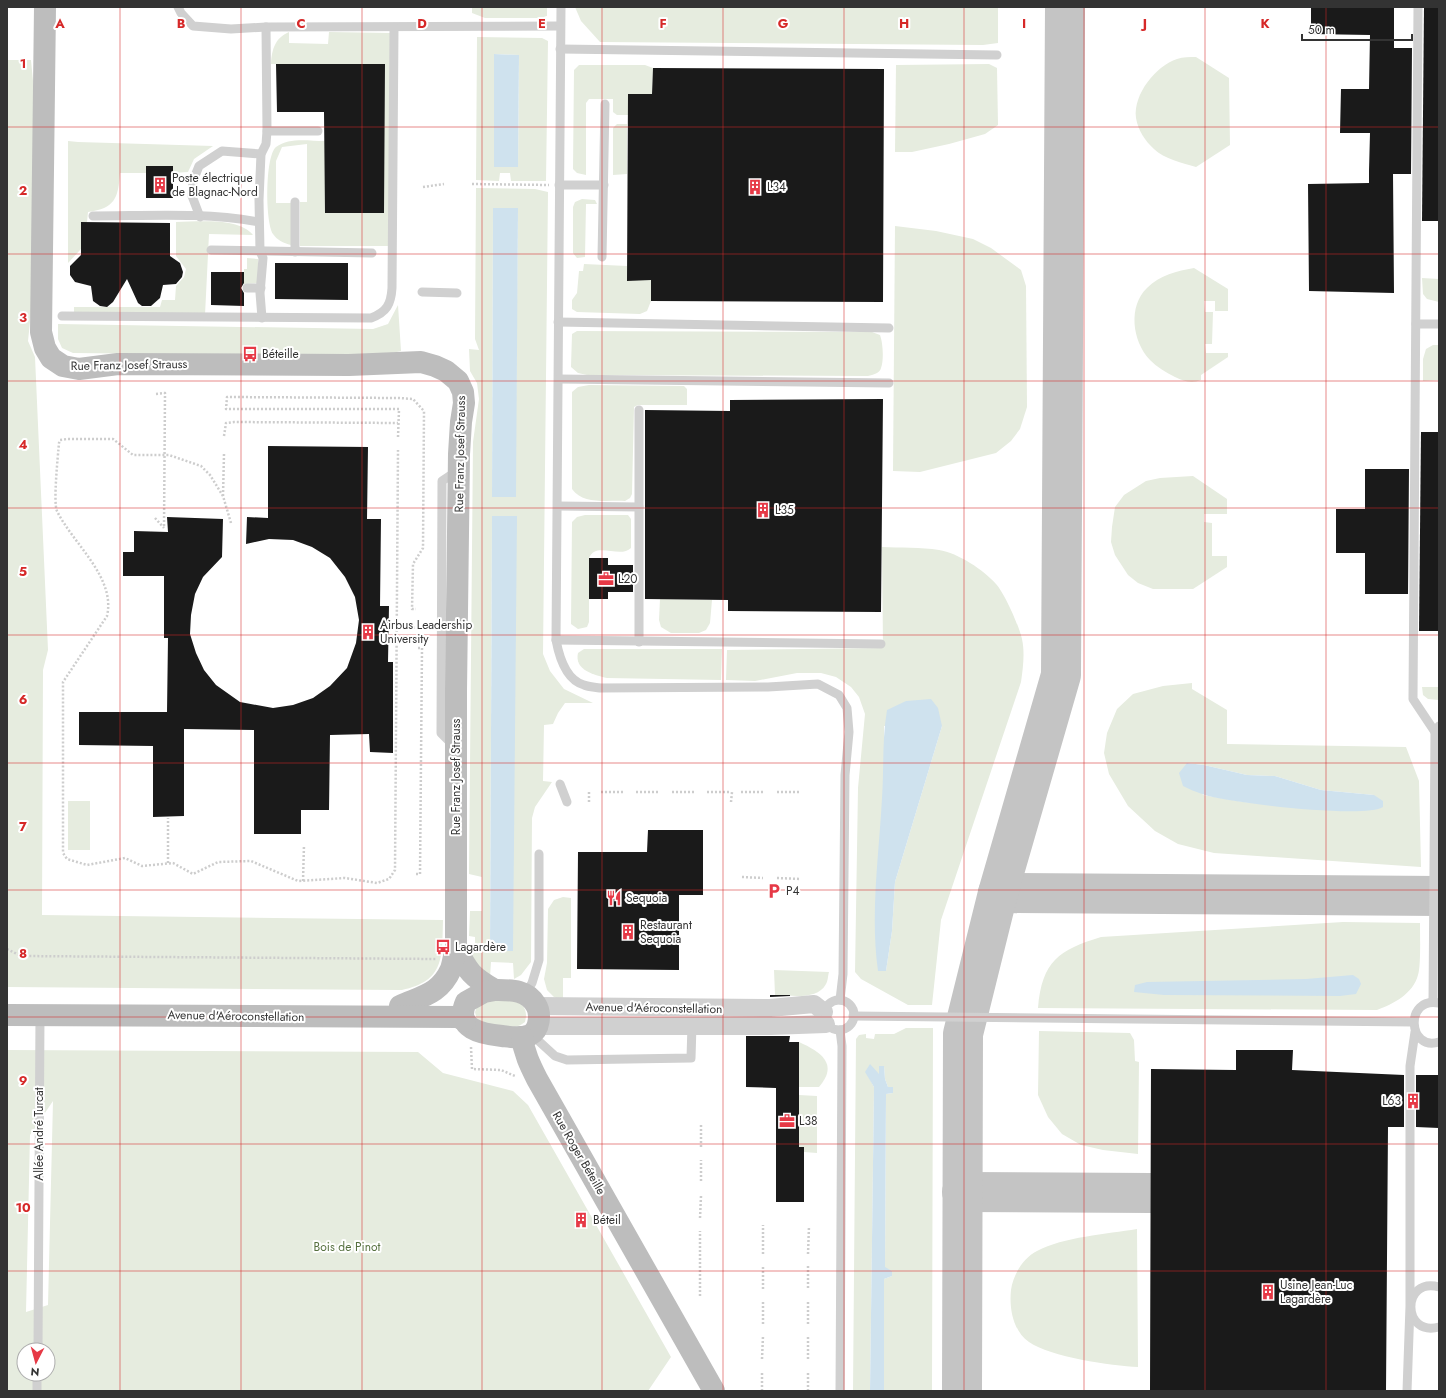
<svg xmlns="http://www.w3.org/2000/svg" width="1446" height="1398" font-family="Jost,sans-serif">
  <rect width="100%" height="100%" fill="#fff"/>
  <g fill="#e6ecdf" fill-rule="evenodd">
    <polygon points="472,7 547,7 547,16 540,18 485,18 472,13"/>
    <polygon points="575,7 998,7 998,43 983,45 600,42 581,21"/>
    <path d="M289,32V43L328,44L329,32L390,33L389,246H300V202H307V144L282,147L276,161V203H291V245C283,243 277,240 273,234C265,221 265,156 276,147C289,137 309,141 324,141L385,65L271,64C272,49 275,38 289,32Z"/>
    <path d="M477,37L542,38L548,41L546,181H511L510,173H500L499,181L476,180ZM494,54L519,55L518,167Z"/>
    <path d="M1196,57L1229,78L1230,145L1196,167C1183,163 1164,159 1154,149C1145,141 1138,130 1136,118C1133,94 1156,66 1177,59C1183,57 1190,57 1196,57Z"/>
    <path d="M7,60H31L35,102L33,293L28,341L35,357L48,650L43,670L42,915L443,920C442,957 445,981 402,990L7,987Z"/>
    <polygon points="989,64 997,68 998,125 985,134 949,144 912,152 895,152 896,65"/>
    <polygon points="579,65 645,65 653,68 652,94 628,94 628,115 617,115 613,112 613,99 589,99 586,103 586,175 577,173 573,169 574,70"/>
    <polygon points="617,124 627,124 627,174 613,175 613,128"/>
    <path d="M68,141L78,142L213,146L194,159L188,172L173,173V166H147L146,173H120C118,199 115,208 88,212L87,222H81V249L68,263Z"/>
    <path d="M476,188L535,189L548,192L543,654L550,671L564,689L593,703H565L558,713L553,724L544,725L543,781L552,782L535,807L532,818L531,962L521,975L514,979L513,963L491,962L490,977L473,961L471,951H475V937L469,936L470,911H482V877L469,874L473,442L479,399L477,383L470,371L469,349L479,350L475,339ZM493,208H518L515,497H492ZM492,516H516L490,951V950Z"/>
    <polygon points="582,199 595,200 597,204 586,204 585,257 577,258 573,253 573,207 575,202"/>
    <path d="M176,222C198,222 238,217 253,235L209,234L205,315L74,314V307H160L162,300H175L176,286L184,277L186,269L176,256Z"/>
    <polygon points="895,226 936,231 973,239 991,248 1021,270 1026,286 1027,407 1020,429 1011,441 996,453 920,472 893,471"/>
    <polygon points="247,258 258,259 258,283 244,284 244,269 247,269"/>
    <polygon points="584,264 627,266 627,280 651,280 651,301 647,311 640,314 577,312 572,309 572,300 577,293 579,271 583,271"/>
    <path d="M1194,268L1228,289V311H1215V301H1204L1205,312H1213L1212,344H1205L1206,353H1228V357L1201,375V380C1191,384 1184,381 1175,377C1165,372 1157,367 1150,360C1132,341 1128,306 1147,288C1160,275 1177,271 1194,268Z"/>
    <polygon points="1422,278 1439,279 1439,302 1427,299 1423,294"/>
    <polygon points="398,305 401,351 392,353 354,356 73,353 62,348 58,339 58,324 373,329 388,324"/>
    <path d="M577,331L872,332L880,335C883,343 884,360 881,368C880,373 873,375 868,376L587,375L578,373L571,367L572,334Z"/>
    <polygon points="1433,345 1439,345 1439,380 1423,381 1423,359 1426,349"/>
    <path d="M589,385L684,386L687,389V405H638L634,407L632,494L630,498L625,501C607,500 583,505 572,489V392L578,387Z"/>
    <polygon points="1193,476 1227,499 1227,514 1204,514 1204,522 1212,523 1212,556 1227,556 1227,567 1193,589 1153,589 1138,583 1128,575 1115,555 1111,542 1112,527 1115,507 1124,495 1146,481 1160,478"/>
    <path d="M585,515H628L631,519V548C620,559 596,541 589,558V622L587,627L578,629L571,624L572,522L577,517Z"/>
    <path d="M882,547C900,548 921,547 939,550C958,553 984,570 996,584C1005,594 1019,626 1022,639C1025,653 1023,668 1021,682L941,920L932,1005H908L861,979L855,972L858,788L865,714L859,697L851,687L836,677L821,673H797L755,681L726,680L727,650L883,648ZM884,726H942L895,882L892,931L886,971Z"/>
    <polygon points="660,599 712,600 710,623 706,630 699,633 671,633 661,627 659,620"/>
    <path d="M584,649H722L721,680L607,678C594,675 574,670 578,653Z"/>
    <path d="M1192,683V689L1227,710V744L1406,747L1419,781L1421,867L1214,853L1178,844L1155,831L1128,806L1109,774L1104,753L1107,733L1117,709L1133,694L1163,686ZM1187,763L1204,765L1247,775L1275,776L1321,790L1374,795L1314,809L1244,802L1203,795Z"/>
    <polygon points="1422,687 1439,687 1439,700 1428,699 1423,695"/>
    <rect x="68" y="801" width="22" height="49"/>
    <polygon points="563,897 571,898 571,978 563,978 563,1001 554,997 547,990 544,979 547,963 548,909 554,900"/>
    <path d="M1343,922L1420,923C1420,935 1421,966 1418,975C1413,994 1393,1004 1377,1010L1038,1008C1042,961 1059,950 1101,937Z"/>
    <path d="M774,970L829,972C828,975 828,981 826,984C817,1001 790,995 775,995Z"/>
    <path d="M514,999C524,1005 528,1010 525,1022C512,1033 492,1024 477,1021L475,1012L477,1007L487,1000Z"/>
    <polygon points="906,1028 933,1028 932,1391 884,1391 884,1279 892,1276 892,1271 885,1268 886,1094 893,1093 893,1087 888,1087 885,1079 884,1066 879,1074 866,1072 874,1087 870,1391 853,1391 856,1039 859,1035 866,1034 866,1038 874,1039 875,1034 894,1034"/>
    <polygon points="1039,1031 1130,1033 1134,1040 1135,1061 1139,1062 1138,1154 1103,1150 1081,1145 1062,1134 1048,1117 1038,1095"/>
    <path d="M799,1042C821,1052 839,1064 819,1087H799Z"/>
    <path d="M7,1050L418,1052L443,1073L513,1091L528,1105L671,1357L648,1391H7ZM53,1101L48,1305L26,1312L30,1135ZM24,1350H48V1374H24Z"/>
    <polygon points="799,1095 817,1096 817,1153 804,1152 804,1147 799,1147"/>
    <path d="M1137,1229L1138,1367C1112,1366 1050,1357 1029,1342C1013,1331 1009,1308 1011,1290C1013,1275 1023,1258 1037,1251C1063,1237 1107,1234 1137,1229Z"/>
  </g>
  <g fill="#cfe2ee">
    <polygon points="494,54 519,55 518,167 494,167"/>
    <polygon points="493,208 518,208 516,497 492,497"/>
    <polygon points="492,516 517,516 513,951 490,951"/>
    <path d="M931,699L938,708L942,726L895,882L892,931L886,971H878C870,914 879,855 882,798C884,769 882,739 887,710L906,701Z"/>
    <path d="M1187,763L1204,765L1247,775L1275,776L1321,790L1374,795L1383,801V807C1365,819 1227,803 1202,794C1196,792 1189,789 1183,786L1179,773Z"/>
    <polygon points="1353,975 1359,979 1361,984 1356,994 1340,996 1164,995 1134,992 1135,985 1147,982 1306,979"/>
    <polygon points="870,1064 879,1074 879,1066 884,1066 885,1079 888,1087 893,1087 893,1093 886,1094 885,1267 892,1271 892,1276 884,1279 884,1391 870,1391 874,1087 865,1072"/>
  </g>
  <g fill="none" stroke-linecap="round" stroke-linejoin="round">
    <g stroke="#c4c4c4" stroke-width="40">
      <polyline points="998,893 1439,896"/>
      <polyline points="962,1192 1151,1193"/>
      <polyline points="962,1391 963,1034 998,893 1061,675 1065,7"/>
    </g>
  </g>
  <g fill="#1a1a1a">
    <polygon points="1311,7 1394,7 1394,48 1412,48 1411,174 1393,174 1394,293 1309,291 1308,184 1369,183 1369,171 1370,133 1340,133 1341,89 1369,89 1370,35 1311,34"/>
    <polygon points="1424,7 1439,7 1439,221 1422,221"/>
    <polygon points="276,64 385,64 384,213 325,213 324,112 277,112"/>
    <polygon points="653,68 884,69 883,302 651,301 651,280 627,281 628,94 652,94"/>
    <rect x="146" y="166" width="27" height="32"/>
    <polygon points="81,222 170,223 170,256 180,263 183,272 182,277 176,284 163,285 160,298 151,306 142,306 138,303 127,279 113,302 107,307 100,306 93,301 91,286 75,282 70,275 70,266 81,255"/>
    <polygon points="275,263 348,263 348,300 275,299"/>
    <polygon points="211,272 244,272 244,283 241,288 244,293 244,306 211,305"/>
    <polygon points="883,399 881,612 728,611 728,600 645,599 645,410 730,411 730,400"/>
    <polygon points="1421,432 1439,432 1439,631 1419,631"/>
    <polygon points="268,446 368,447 367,519 381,519 380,606 389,606 388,662 393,662 393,753 370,752 369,734 330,735 329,810 301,810 301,834 254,834 254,730 184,729 184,816 153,817 153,746 79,745 79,712 167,712 168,638 164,638 164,576 123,576 123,552 134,552 134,531 168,532 167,517 223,519 222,557 203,577 195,594 191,615 190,634 196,653 204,670 216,685 240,702 273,708 293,705 313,698 330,686 347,668 356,643 359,620 355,597 345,577 330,558 312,547 293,540 269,539 246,544 247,517 268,518"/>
    <polygon points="1365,469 1409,469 1408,594 1365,594 1365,553 1336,553 1336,509 1365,509"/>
    <polygon points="589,558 608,558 608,565 633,565 633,592 608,592 608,599 589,599"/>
    <polygon points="648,830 703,830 703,895 679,895 679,970 577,969 578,852 647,852"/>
    <polygon points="770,995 790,995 790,996 770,997"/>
    <polygon points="746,1036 790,1036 789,1042 799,1042 799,1147 804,1147 804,1202 776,1202 776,1088 746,1087"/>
    <polygon points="1236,1050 1293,1050 1292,1070 1404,1075 1404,1127 1388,1127 1386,1391 1150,1391 1151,1069 1236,1070"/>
    <polygon points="1416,1075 1439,1075 1439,1128 1416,1127"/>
  </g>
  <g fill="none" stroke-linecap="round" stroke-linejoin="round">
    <g stroke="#cdcdcd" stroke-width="2.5" stroke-dasharray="2 2" stroke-linecap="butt">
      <polyline points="472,184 549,185"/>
      <polyline points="423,187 444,184"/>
      <polyline points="156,394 165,393 164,528"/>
      <polyline points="399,409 226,409 227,397 399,398 413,399 424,411 423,548 413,564 412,609 416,609"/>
      <polyline points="224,436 226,423 234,422 398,423"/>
      <polyline points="398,437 399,410"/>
      <polyline points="223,496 224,454"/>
      <polyline points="155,518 164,528"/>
      <path d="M231,523L223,496L210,475L201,466L169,455H133L113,439H67L60,440L59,443C58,455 53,503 57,511C73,544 116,577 107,616L63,682V853L67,859L87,865L125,858L142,866L173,863L193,874L218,862L251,861L298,881L345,878L377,883L389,879L395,870L398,450"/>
      <polyline points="389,627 430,628"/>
      <polyline points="601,792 625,792"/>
      <polyline points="636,792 659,792"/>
      <polyline points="672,792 695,792"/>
      <polyline points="707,792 730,792"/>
      <polyline points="741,792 765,792"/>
      <polyline points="777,792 801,792"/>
      <polyline points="589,802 589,792"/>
      <polyline points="731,802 732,792"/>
      <polyline points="168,863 168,818"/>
      <polyline points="416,874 420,874 422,648 416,648"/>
      <polyline points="742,877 763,878"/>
      <polyline points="777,878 800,879"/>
      <polyline points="303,881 304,845"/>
      <polyline points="7,949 21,956 437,959"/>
      <polyline points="471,1047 472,1069 501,1070 515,1076"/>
      <polyline points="701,1147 701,1125"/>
      <polyline points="701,1181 701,1160"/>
      <polyline points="700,1218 701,1196"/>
      <polyline points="763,1254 763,1225"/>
      <polyline points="808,1254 809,1226"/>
      <polyline points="808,1266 808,1289"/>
      <polyline points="763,1289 763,1267"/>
      <polyline points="700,1296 700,1231"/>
      <polyline points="763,1324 763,1301"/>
      <polyline points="808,1324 808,1302"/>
      <polyline points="808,1337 808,1359"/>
      <polyline points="762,1359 763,1336"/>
      <polyline points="762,1391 762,1372"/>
      <polyline points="808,1391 808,1373"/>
    </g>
    <g stroke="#d0d0d0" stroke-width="9">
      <polyline points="178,7 181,13 193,26 231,29 266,27 560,26"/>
      <path d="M561,7L556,640C559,656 566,680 584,685C589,687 595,687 600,688L768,687L818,684L839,695L847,708L849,732L845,775L843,974L840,1000"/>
      <polyline points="1418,7 1413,699 1435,732"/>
      <polyline points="560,49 997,55"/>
      <polyline points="267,131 318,131"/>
      <polyline points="559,185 604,185"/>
      <path d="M93,216C147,216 205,212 259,222"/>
      <polyline points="200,217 192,196 193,181 199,166 222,151 261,154"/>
      <polyline points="211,250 372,253"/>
      <polyline points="295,252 295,202"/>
      <polyline points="602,257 605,104"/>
      <polyline points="247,288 261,288"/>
      <polyline points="422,292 457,293"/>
      <path d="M62,316L371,318C387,312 391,304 392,288L394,28"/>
      <polyline points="262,318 260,293 263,258 260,251 259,200 261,154 266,144 267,131 266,27"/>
      <polyline points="558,322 889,328"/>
      <polyline points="1416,324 1439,324"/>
      <polyline points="559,379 889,383"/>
      <polyline points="639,410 639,642"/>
      <polyline points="558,506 639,507"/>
      <polyline points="556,640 881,644"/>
      <polyline points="453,745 441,733 442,481 457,471"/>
      <polyline points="560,784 567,802"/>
      <polyline points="526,993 532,983 539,960 539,854"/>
      <circle cx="839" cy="1015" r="15"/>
      <polyline points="1433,1002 1435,732 1439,726"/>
      <path d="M1439,1003C1404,996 1408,1052 1439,1042"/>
      <polyline points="853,1016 1413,1022"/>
      <polyline points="840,1030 842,1046 840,1391"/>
      <polyline points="531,1034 555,1056 567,1060 691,1058 692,1025 690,1024"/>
      <path d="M1439,1287C1401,1277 1402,1337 1439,1327"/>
      <polyline points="38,1350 40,1015"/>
      <polyline points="37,1391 37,1374"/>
      <polyline points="1407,1391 1410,1306 1410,1066 1415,1032"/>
    </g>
    <g stroke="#d0d0d0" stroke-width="18">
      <polyline points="537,1006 770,1008 814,1004 824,1012"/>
      <polyline points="537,1026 770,1026 826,1024"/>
    </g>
    <g stroke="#bdbdbd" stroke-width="22">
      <path d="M45,7L41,332L45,348L51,358L63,366L79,369L118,364L349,365L421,362L435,366L446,371L458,381L463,392L464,403L461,422L459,454L456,691V948C468,972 472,977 495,990"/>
      <path d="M495,990C510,990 527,989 536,1005C541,1013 540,1030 530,1035C521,1039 511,1037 502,1036C482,1034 454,1029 466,1002L484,992Z"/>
      <path d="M400,1006C422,996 440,994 451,969C453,963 454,955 456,948"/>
      <polyline points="7,1015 458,1017 465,1021"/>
      <path d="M522,1037C524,1053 530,1065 537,1079L714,1391"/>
    </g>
  </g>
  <path fill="none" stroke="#d62828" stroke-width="1" stroke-opacity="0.55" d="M120,7V1391M241,7V1391M362,7V1391M482,7V1391M602,7V1391M723,7V1391M844,7V1391M964,7V1391M1084,7V1391M1205,7V1391M1326,7V1391M7,127H1439M7,254H1439M7,381H1439M7,508H1439M7,635H1439M7,763H1439M7,890H1439M7,1017H1439M7,1144H1439M7,1271H1439"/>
  <defs>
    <symbol id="building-bare" viewBox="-9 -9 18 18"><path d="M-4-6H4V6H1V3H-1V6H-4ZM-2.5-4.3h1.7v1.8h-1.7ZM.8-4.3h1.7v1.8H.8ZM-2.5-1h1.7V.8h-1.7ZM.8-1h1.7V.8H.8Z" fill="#e63946" stroke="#fff" stroke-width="2.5" paint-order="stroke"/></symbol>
    <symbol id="bus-bare" viewBox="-9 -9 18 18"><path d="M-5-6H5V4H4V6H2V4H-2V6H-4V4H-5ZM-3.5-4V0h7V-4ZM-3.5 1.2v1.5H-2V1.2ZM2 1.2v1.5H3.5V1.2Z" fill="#e63946" stroke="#fff" stroke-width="2.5" paint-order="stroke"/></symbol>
    <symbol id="office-bare" viewBox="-9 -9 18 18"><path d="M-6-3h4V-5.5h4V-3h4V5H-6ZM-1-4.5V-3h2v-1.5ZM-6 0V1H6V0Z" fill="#e63946" stroke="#fff" stroke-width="2.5" paint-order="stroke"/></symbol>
    <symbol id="parking-bare" viewBox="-9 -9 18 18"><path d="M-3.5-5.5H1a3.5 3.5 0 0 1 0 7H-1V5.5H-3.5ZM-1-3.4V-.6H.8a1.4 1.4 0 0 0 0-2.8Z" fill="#e63946" stroke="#fff" stroke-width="2.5" paint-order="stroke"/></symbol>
    <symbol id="restaurant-bare" viewBox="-9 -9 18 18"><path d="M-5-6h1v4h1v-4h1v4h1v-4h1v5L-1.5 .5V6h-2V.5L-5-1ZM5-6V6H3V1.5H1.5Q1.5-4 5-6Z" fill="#e63946" stroke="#fff" stroke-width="2.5" paint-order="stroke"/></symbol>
  </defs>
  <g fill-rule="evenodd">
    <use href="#building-bare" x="149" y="174" width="22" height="22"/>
    <use href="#building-bare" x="744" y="176" width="22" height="22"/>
    <use href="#bus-bare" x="239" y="343" width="22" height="22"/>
    <use href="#building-bare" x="752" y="499" width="22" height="22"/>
    <use href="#office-bare" x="595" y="568" width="22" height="22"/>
    <use href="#building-bare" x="357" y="621" width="22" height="22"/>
    <use href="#parking-bare" x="763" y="880" width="22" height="22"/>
    <use href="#restaurant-bare" x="603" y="887" width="22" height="22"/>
    <use href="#building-bare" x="617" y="921" width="22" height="22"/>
    <use href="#bus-bare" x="432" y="936" width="22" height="22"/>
    <use href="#building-bare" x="1402" y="1090" width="22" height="22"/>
    <use href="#office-bare" x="776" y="1110" width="22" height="22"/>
    <use href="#building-bare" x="570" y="1209" width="22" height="22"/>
    <use href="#building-bare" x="1257" y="1281" width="22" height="22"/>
  </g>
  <g text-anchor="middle" stroke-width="4" stroke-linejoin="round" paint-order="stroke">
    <g font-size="12" fill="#333" stroke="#fff" text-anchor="start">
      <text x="172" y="182">Poste électrique<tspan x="172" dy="14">de Blagnac-Nord</tspan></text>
      <text x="767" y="191">L34</text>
      <text x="262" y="358">Béteille</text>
      <text x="775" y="514">L35</text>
      <text x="618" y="583">L20</text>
      <text x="380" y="629">Airbus Leadership<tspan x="380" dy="14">University</tspan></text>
      <text x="786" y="895">P4</text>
      <text x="626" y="902">Sequoia</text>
      <text x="640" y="929">Restaurant<tspan x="640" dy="14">Sequoia</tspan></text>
      <text x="455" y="951">Lagardère</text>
      <text x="1401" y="1105" text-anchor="end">L63</text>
      <text x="799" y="1125">L38</text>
      <text x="593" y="1224">Béteil</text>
      <text x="1280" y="1289">Usine Jean-Luc<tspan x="1280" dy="14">Lagardère</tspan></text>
    </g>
    <g font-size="12" fill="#333" stroke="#fff">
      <text transform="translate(129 365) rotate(-1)" y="4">Rue Franz Josef Strauss</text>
      <text transform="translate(460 454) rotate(-89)" y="4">Rue Franz Josef Strauss</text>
      <text transform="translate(456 777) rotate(-90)" y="4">Rue Franz Josef Strauss</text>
      <text transform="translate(654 1008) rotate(1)" y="4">Avenue d'Aéroconstellation</text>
      <text transform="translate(236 1016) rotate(1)" y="4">Avenue d'Aéroconstellation</text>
      <text transform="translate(39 1134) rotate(-90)" y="4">Allée André Turcat</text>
      <text transform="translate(579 1153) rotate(60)" y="4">Rue Roger Béteille</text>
    </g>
    <g font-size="12" fill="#56703f" stroke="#fff">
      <text x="347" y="1251">Bois de Pinot</text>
    </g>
  </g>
  <g font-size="13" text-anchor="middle" font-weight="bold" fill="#d62828" stroke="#fff" stroke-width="4" stroke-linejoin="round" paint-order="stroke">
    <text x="60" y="28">A</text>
    <text x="181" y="28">B</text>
    <text x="301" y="28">C</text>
    <text x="422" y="28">D</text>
    <text x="542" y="28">E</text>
    <text x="663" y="28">F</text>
    <text x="783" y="28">G</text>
    <text x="904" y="28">H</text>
    <text x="1024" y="28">I</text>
    <text x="1145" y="28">J</text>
    <text x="1265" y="28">K</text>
    <text x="23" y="68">1</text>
    <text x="23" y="195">2</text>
    <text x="23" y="322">3</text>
    <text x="23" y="449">4</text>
    <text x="23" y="576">5</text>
    <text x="23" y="704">6</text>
    <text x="23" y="831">7</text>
    <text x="23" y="958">8</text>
    <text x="23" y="1085">9</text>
    <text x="23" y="1212">10</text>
  </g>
  <rect width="1446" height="1398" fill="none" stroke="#333333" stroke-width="16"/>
  <g transform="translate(36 1362) rotate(186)"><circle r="19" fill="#ffffff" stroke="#adadad"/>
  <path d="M0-3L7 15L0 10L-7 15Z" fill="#e63946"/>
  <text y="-6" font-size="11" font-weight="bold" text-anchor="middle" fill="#333333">N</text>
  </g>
  <path d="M1302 34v6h110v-6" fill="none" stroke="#333333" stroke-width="2"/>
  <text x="1308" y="34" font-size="12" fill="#333333" stroke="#ffffff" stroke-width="3" paint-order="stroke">50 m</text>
</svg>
